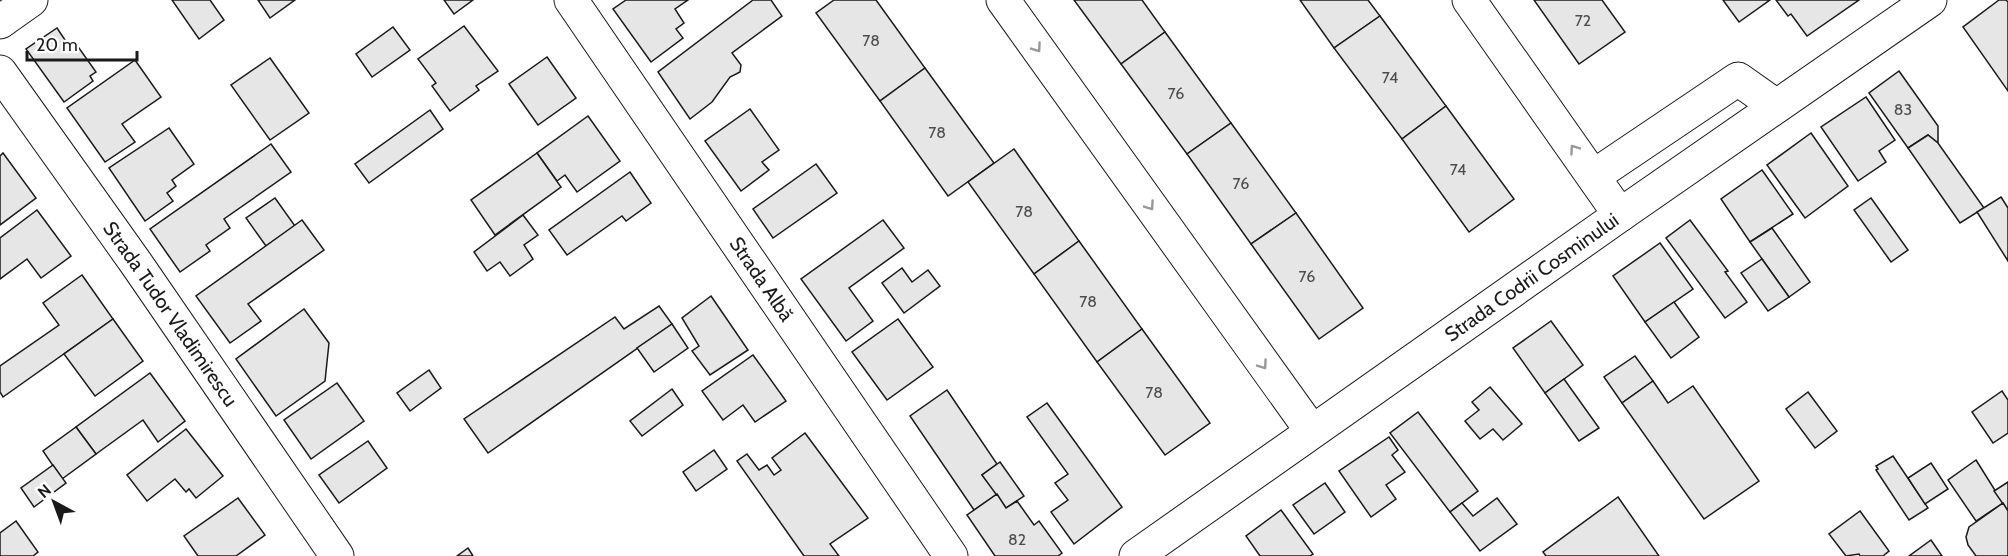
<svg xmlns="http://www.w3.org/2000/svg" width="2008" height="556" font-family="Cabin,sans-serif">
  <rect width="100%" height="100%" fill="#fff"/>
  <g fill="#e6e6e6" stroke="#1a1a1a" stroke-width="1.5">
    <polygon points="172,0 210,0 224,20 199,39"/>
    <polygon points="258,0 295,0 270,18"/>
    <polygon points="444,0 473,0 454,14"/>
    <polygon points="626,0 688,0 675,9 684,23 676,29 683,38 651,62 613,9"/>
    <polygon points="753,0 771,0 782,16 732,53 741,65 740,72 730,77 712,102 690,119 658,72"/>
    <polygon points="834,0 876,0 925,68 880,101 816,13"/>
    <polygon points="1074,0 1142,0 1165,32 1121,64"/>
    <polygon points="1300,0 1368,0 1380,16 1334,48"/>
    <polygon points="1534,0 1602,0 1625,32 1579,64"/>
    <polygon points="1723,0 1770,0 1739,22"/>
    <polygon points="1776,0 1859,0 1807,36 1791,14 1788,16"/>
    <polygon points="1999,0 2006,0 2008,2 2008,91 1963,27"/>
    <polygon points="1380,16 1446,106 1402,139 1334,48"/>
    <polygon points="464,26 498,71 476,86 479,90 450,111 432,86 436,83 418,59"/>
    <polygon points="393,27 410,50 372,77 356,54"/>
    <polygon points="57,28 73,52 79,48 96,72 90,76 93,81 64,102 26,49"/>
    <polygon points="1165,32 1231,123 1187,154 1121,64"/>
    <polygon points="547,57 576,98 538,125 509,84"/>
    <polygon points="270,58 309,113 270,140 231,85"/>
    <polygon points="135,60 161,97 122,124 135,142 105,162 67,108"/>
    <polygon points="925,68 994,163 948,196 880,101"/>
    <polygon points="1899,71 1938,126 1938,143 1928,135 1908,148 1869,93"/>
    <polygon points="1866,97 1895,140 1879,151 1886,162 1858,181 1821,127"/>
    <polygon points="1446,106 1514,199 1469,232 1402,139"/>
    <polygon points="750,109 779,150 762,162 769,170 741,191 705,141"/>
    <polygon points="430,110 443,129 369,183 355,164"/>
    <polygon points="588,116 620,161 577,192 565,175 557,181 537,153"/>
    <polygon points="1231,123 1296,213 1251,244 1187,154"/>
    <polygon points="169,128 194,164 172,180 176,186 167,193 173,201 145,221 109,168"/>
    <polygon points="1811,133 1848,186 1805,218 1767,165"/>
    <polygon points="1928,135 1938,143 1984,208 1960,223 1908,148"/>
    <polygon points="271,144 291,172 224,219 230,228 206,245 210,251 180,272 150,229"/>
    <polygon points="1014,149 1079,241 1034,274 968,182"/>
    <polygon points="3,153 36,198 0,225 0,156"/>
    <polygon points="537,153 561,187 495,235 471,200"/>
    <polygon points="816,164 837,193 773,238 753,209"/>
    <polygon points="1762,170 1793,214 1750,242 1721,199"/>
    <polygon points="630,172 651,203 626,221 622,216 567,255 549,230"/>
    <polygon points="2001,197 2008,208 2008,261 1977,212"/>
    <polygon points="275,198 295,226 266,246 246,218"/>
    <polygon points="1871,198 1908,250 1891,262 1854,210"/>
    <polygon points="37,210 71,256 41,278 27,259 0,279 0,238"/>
    <polygon points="1296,213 1363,308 1319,339 1251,244"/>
    <polygon points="523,215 538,235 524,245 533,259 510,276 500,262 487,271 474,252"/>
    <polygon points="302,220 324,250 248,304 261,321 230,343 196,296"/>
    <polygon points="883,220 904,248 849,288 873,321 846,341 801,279"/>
    <polygon points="1690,220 1728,271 1725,272 1747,302 1725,318 1666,238"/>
    <polygon points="1772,228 1810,282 1789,297 1750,242"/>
    <polygon points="1079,241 1142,329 1097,362 1034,274"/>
    <polygon points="1660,243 1693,289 1645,322 1613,276"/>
    <polygon points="1762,259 1789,297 1768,311 1741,273"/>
    <polygon points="902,268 912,282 928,270 940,286 904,313 882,283"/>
    <polygon points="82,275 113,319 3,397 0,392 0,366 59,325 43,303"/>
    <polygon points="711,296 748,350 710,375 692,351 699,346 682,318"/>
    <polygon points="1674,302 1699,337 1671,358 1645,322"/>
    <polygon points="659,306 672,324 488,453 464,419 615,317 624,329"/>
    <polygon points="304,309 329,343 325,381 276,416 236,359"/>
    <polygon points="113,319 143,361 95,396 64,354"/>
    <polygon points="898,319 933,367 887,400 852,352"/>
    <polygon points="1551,321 1583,365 1545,393 1513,348"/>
    <polygon points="672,324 688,348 654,372 637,348"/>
    <polygon points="1142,329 1210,423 1165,455 1097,362"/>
    <polygon points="753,355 786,401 755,422 743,405 723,420 702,391"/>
    <polygon points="1635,356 1653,381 1622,403 1604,377"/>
    <polygon points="429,370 441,388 410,411 397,393"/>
    <polygon points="150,373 185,421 158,442 143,420 96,454 76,427"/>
    <polygon points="1564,379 1599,428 1579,441 1545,393"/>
    <polygon points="1653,381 1668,403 1693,386 1759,481 1704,519 1622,403"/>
    <polygon points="337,383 364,421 311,459 284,420"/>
    <polygon points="1490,387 1522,424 1503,440 1493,429 1480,439 1465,421 1479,410 1472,402"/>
    <polygon points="672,389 683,405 642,436 630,421"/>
    <polygon points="947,390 997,464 982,475 997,494 974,510 910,416"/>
    <polygon points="2002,391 2008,400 2008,433 1993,443 1972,412"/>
    <polygon points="1808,392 1837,431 1815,448 1786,409"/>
    <polygon points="1047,403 1122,507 1074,544 1051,512 1068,500 1055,483 1068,474 1027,417"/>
    <polygon points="1418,412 1478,491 1450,512 1390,433"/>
    <polygon points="76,427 96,454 62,479 43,451"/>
    <polygon points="186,429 223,476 196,498 189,489 186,492 175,479 147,501 127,475"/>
    <polygon points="805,433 868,518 830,544 839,556 804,556 737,461 747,454 759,470 767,465 774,475 781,470 772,458"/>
    <polygon points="1389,437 1398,450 1392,455 1405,472 1386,485 1396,499 1371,517 1339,471"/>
    <polygon points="368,441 387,468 339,503 319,475"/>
    <polygon points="714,450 727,469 696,491 683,472"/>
    <polygon points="1893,456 1928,508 1909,520 1876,470 1878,469 1876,466"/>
    <polygon points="1976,460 2003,503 1976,521 1948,480"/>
    <polygon points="1000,462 1024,496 1006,508 982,475"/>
    <polygon points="1931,463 1948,489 1925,504 1908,478"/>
    <polygon points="53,465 66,483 34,507 21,488"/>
    <polygon points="2008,482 2008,511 1994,491"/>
    <polygon points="1325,483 1345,512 1314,534 1293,505"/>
    <polygon points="997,494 1006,508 1017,501 1034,525 1039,521 1062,553 1058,556 995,556 967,515"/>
    <polygon points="1618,497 1659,556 1546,556 1543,552"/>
    <polygon points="238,498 265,535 236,556 198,556 184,536"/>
    <polygon points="1497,498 1517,524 1480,551 1450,512 1462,503 1473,516"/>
    <polygon points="2003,503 2008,511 2008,556 1976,556 1968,545 1966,537 1969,527"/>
    <polygon points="1281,510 1313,554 1310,556 1260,556 1246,536"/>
    <polygon points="1860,511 1889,551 1883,556 1860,556 1859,554 1846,556 1829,534"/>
    <polygon points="16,521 38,552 33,556 0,556 0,533"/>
    <polygon points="1931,540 1942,556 1909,556"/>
    <polygon points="468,548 473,556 457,556"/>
  </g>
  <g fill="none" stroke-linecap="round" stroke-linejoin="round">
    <defs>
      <g id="minor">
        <path id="s1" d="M571,0L951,556"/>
        <polyline points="1003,0 1311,430"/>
        <polyline points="1469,0 1620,215"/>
        <polyline points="0,22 31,0"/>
        <path id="s2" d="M0,72L138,266L337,556"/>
        <polyline points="1594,176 1738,79 1776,106"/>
        <path id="s3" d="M1136,556L1620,215L1930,0"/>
      </g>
    </defs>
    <use href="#minor" stroke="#1a1a1a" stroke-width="35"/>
    <use href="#minor" stroke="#fff" stroke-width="33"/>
  </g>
  <defs><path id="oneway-chevron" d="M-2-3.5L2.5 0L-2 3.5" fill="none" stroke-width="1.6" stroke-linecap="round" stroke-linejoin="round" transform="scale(1.5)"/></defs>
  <g stroke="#989898">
    <use href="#oneway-chevron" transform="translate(1037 48) rotate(55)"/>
    <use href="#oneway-chevron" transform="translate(1574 149) rotate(-125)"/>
    <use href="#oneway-chevron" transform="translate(1150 206) rotate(55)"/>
    <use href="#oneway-chevron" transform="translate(1263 365) rotate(55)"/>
  </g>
  <g text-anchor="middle" stroke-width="4.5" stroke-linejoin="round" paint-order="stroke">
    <g font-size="16" fill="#4d4d4d">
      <text x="1583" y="26">72</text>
      <text x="871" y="46">78</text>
      <text x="1390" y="83">74</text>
      <text x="1176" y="99">76</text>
      <text x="1903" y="115">83</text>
      <text x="937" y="138">78</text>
      <text x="1458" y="175">74</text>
      <text x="1241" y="189">76</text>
      <text x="1024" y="217">78</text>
      <text x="1307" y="282">76</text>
      <text x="1088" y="307">78</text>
      <text x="1154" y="398">78</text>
      <text x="1017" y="545">82</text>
    </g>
    <g font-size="20" fill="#1a1a1a" stroke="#fff">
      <text dy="7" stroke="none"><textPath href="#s3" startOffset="484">Strada Codrii Cosminului</textPath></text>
      <text dy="7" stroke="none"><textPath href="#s1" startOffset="338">Strada Albă</textPath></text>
      <text dy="7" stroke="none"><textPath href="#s2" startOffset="296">Strada Tudor Vladimirescu</textPath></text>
    </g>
  </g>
  <g transform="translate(54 502) rotate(319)" stroke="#ffffff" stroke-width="4.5" paint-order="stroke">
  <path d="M0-4.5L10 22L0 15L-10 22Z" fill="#1a1a1a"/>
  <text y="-9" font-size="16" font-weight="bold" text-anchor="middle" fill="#1a1a1a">N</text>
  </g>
  <path d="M27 51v9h110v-9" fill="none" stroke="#1a1a1a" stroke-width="3"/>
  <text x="36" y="51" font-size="18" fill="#1a1a1a" stroke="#ffffff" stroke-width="4.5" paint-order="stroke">20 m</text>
</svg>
